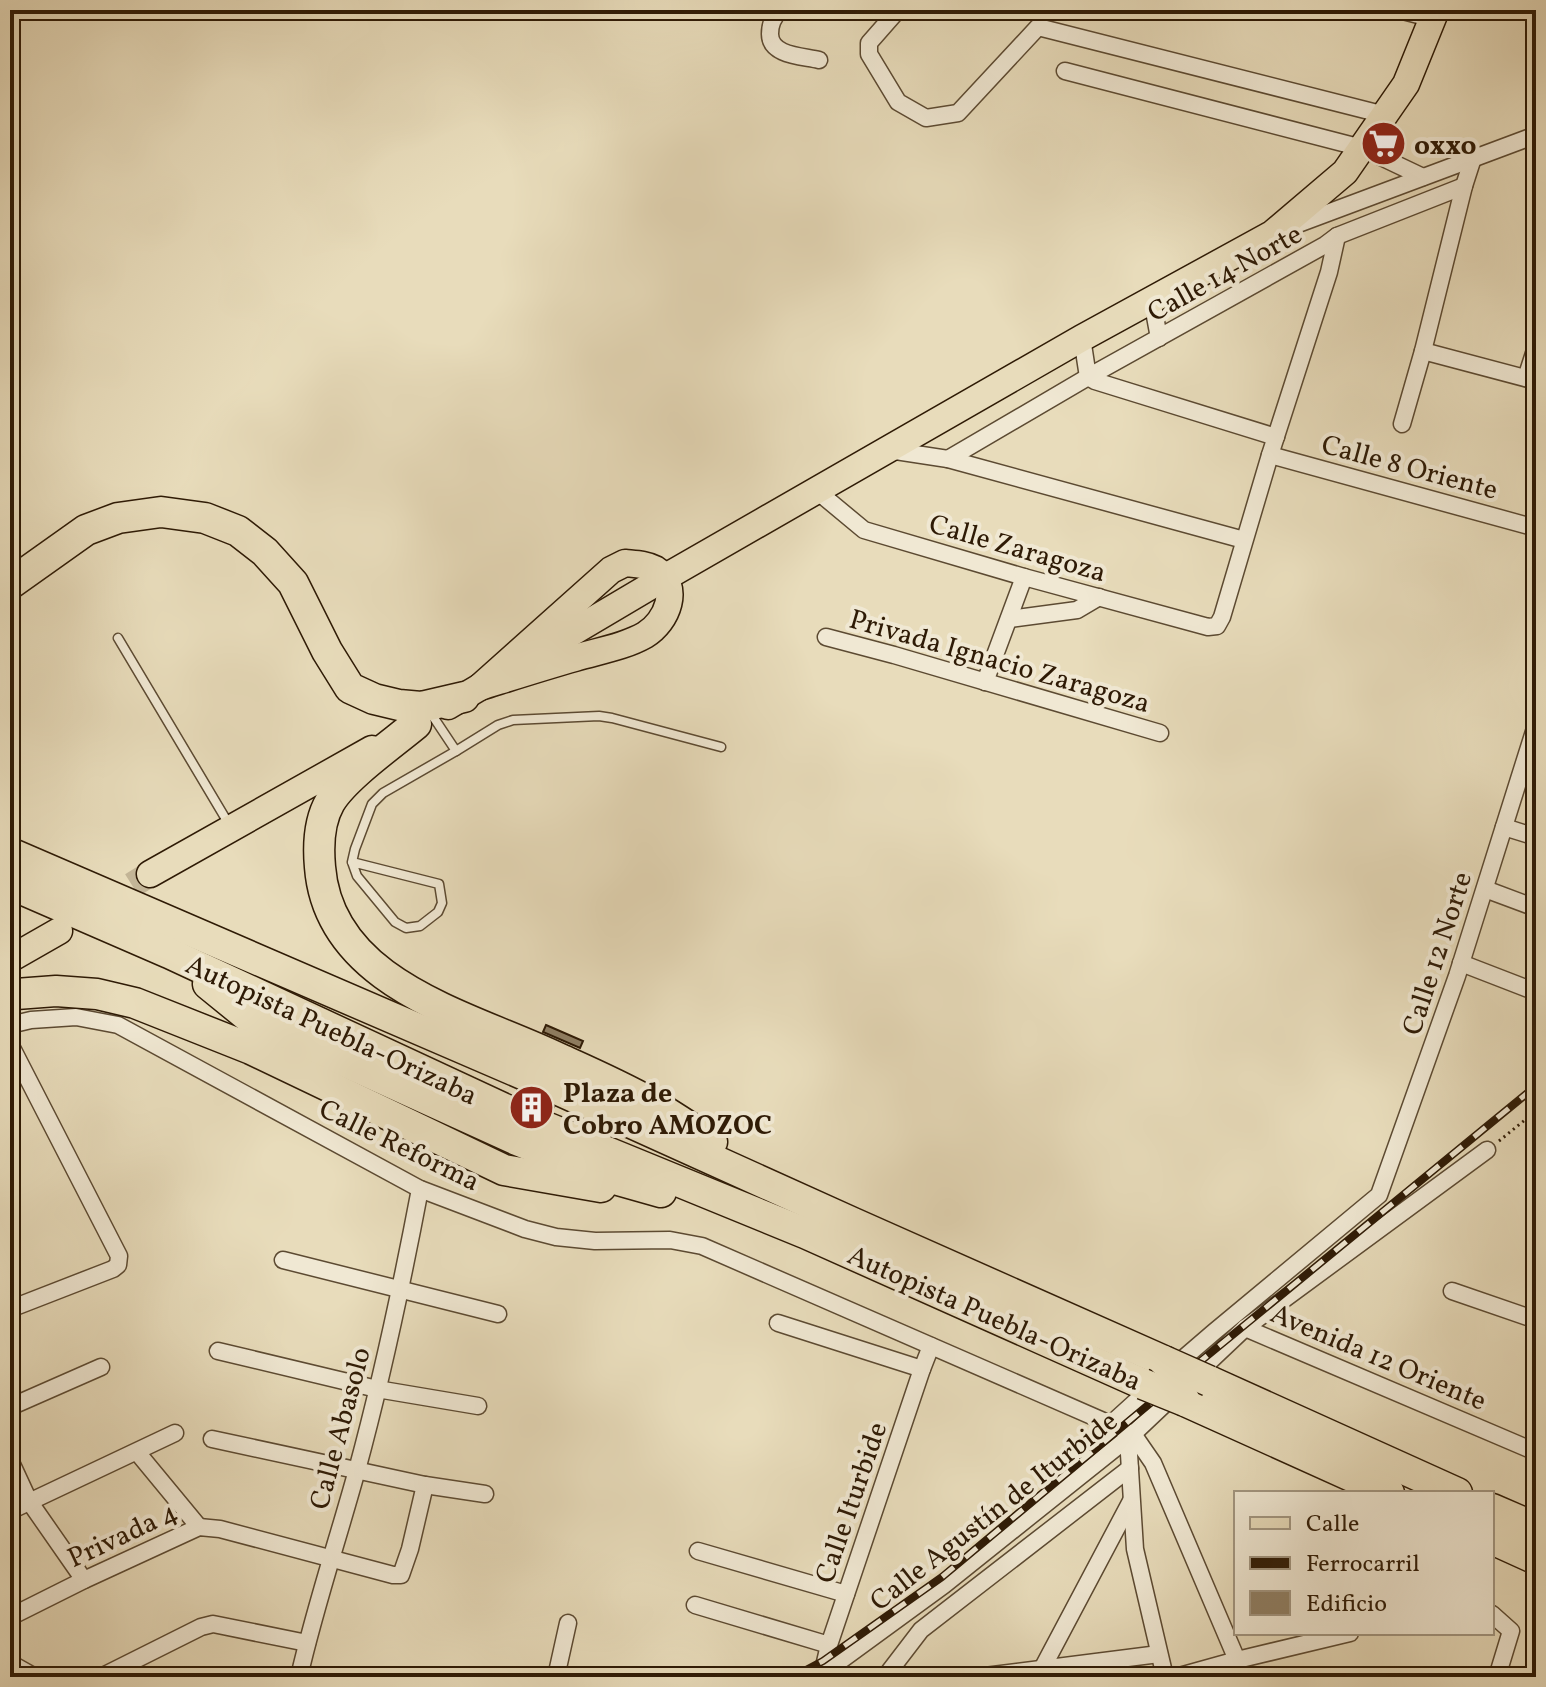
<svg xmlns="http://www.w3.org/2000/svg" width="1546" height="1687" font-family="Vollkorn,serif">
  <rect width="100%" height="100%" fill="#e8dcbb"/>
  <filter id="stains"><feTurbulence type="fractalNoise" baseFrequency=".0025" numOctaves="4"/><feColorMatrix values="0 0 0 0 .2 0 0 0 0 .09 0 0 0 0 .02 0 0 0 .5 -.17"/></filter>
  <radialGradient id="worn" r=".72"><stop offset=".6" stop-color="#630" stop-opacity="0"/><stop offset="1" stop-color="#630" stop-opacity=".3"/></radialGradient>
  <g fill="#8f7f64" stroke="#2e1a05" stroke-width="2">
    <polygon points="546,1025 583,1041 580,1048 543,1032"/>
    <polygon points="517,1091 554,1107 552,1110 516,1094"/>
  </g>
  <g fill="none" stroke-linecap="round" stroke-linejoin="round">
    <polyline stroke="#c3b597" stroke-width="26" stroke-dasharray="26 13" stroke-linecap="butt" points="99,906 150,874"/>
    <defs>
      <g id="lane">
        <polyline points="745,10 747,12"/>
        <polyline points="118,638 230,826"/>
        <polyline points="456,751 498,725 513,720 599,716 612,718 721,747"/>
        <polyline points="352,862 439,884 442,903 438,912 420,926 406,928 395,922 357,876 352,862 355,849 372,804 383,793 456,751 432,715"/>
      </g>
      <g id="street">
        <path d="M780,10C773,18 770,24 770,34C770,56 803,56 819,60"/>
        <polyline points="898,10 869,43 869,54 898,102 926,118 958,113 1038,27 1385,115"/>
        <polyline points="1399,10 1434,19"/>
        <polyline points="1065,71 1362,148 1423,177"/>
        <polyline points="1290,227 1536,135"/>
        <polyline points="1152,300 1159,338"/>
        <polyline points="1082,338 1088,377 1095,381 1276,437"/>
        <polyline points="1423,351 1536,381"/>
        <polyline points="1526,378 1536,347"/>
        <polyline points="1402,424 1423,351 1464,186 1473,158"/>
        <polyline points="889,450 948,459 1244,540"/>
        <polyline points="1270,455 1536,528"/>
        <polyline points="948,459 1088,377 1325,245 1337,236 1464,186"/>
        <polyline points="817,491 864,530 1024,577 1208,627 1217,626 1222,617 1270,455 1329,272 1337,236"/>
        <polyline points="1009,619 1077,610 1099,597"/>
        <polyline points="826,637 894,655 1160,733"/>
        <polyline points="985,682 1024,577"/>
        <polyline points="1504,827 1536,837"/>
        <polyline points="1485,889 1536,908"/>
        <polyline points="1461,963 1536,992"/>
        <polyline points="10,1025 31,1020 76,1017 118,1025 420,1189 525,1229 556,1237 595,1241 670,1240 702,1246 1133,1434 1153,1463 1237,1660"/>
        <polyline points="10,1044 119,1256 118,1265 113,1269 10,1309"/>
        <polyline points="283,1260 498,1314"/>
        <polyline points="1452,1291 1536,1320"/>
        <polyline points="778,1323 922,1369"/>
        <polyline points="1245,1328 1536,1452"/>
        <polyline points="218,1351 377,1389 478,1406"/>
        <polyline points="1171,1369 1214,1332 1379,1195 1457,976 1536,725"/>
        <polyline points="10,1407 101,1367"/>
        <polyline points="1111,1424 1154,1385"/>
        <polyline points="1128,1438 1135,1549 1165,1677"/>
        <polyline points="212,1439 425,1485 485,1494"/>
        <polyline points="137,1452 199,1527"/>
        <polyline points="10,1460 29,1501 84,1580"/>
        <polyline points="10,1511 175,1433"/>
        <polyline points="698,1551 846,1594"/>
        <polyline points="695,1605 829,1645"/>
        <polyline points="1492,1614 1511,1631 1497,1677"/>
        <polyline points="10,1617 84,1580 199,1527 220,1529 393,1575 401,1575 410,1549 425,1485"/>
        <polyline points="10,1663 35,1677"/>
        <polyline points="1042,1669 1131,1501"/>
        <polyline points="822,1675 829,1645 922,1369 931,1346"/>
        <polyline points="101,1677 201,1627 213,1624 307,1643"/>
        <path d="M299,1677C315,1607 338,1539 357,1470C382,1378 402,1284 420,1189"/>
        <polyline points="556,1677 568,1623"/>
        <polyline points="818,1677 944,1585 1133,1434 1245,1328 1487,1150"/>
        <polyline points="885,1677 921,1630 1130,1468"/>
        <polyline points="977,1677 1159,1654"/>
        <polyline points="1176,1677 1237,1660 1350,1633"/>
      </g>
      <g id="primary">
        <path d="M625,563C635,564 646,564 655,569C682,586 667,622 645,635C624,647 598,651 575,658C543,667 512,677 480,687L611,570Z"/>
        <polyline points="448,706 664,578 1082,338 1272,234 1345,172 1406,84 1436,10"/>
        <polyline points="150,874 372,749"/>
        <polyline points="10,959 59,931"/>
      </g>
      <g id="highway">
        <polyline points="10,584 86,530 118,518 161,512 205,518 238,531 265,552 293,583 327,651 350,688 374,699 399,705 421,707 464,697"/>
        <path d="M416,724C392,744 345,777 330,802C319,821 318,845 320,867C329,985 470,1016 558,1058C589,1072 621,1086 651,1103C671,1115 692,1129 712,1142"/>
        <polyline points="10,853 541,1082 853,1223 1164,1361"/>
        <polyline points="10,884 169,953 526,1119 805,1233 1143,1384"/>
        <polyline points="208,984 251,1019 517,1140 615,1179 661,1192"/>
        <polyline points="10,996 16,994 56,991 97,994 135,1003 251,1049 504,1170 601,1187"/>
        <polyline points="1209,1381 1457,1493"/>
        <polyline points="1185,1401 1389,1493"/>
        <polyline points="1492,1509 1536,1528"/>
        <polyline points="1492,1539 1536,1559"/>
      </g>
    </defs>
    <use href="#lane" stroke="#5c4a32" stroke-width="11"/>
    <use href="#street" stroke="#5c4a32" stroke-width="19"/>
    <use href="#primary" stroke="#2e1a05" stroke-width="29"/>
    <use href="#highway" stroke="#2e1a05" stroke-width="33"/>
    <polyline stroke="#2e1a05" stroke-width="3" stroke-dasharray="2 4" stroke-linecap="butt" points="1499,1141 1536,1111"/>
    <use href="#lane" stroke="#f0e8d3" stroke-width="8"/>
    <use href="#street" stroke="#f0e8d3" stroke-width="16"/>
    <use href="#primary" stroke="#e8dcbb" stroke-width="26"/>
    <use href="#highway" stroke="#e8dcbb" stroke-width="30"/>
    <defs>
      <polyline id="rail" points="793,1677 823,1661 942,1577 1202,1360 1536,1086"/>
    </defs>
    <use href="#rail" stroke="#2e1a05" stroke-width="8"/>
    <use href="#rail" stroke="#f0e8d3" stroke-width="5" stroke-dasharray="15" stroke-linecap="butt"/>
    <defs>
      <g id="highway-bridge">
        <polyline points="1164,1361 1209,1381"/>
        <polyline points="1143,1384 1185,1401"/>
      </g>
    </defs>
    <use href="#highway-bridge" stroke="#2e1a05" stroke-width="33" stroke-linecap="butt"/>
    <use href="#highway-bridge" stroke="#e8dcbb" stroke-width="30"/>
  </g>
  <defs>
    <symbol id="supermarket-disc" viewBox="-11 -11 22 22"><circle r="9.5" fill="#8f2418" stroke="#f0e8d3"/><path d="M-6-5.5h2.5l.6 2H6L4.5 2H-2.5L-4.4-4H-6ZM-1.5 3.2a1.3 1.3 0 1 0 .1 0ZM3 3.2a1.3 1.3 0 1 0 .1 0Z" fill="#fff"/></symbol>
    <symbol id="building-disc" viewBox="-11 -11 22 22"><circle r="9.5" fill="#8f2418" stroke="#f0e8d3"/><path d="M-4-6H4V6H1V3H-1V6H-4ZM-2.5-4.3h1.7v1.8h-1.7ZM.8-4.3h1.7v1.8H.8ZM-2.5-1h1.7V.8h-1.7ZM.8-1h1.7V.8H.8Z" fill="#fff"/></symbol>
  </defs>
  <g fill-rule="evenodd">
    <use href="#supermarket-disc" x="1358" y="118" width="51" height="51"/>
    <use href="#building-disc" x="506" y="1082" width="51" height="51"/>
  </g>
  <g text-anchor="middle" stroke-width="8" stroke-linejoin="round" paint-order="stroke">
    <g font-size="28" font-weight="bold" fill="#2e1a05" stroke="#f0e8d3" text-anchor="start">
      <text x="1414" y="154">oxxo</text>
      <text x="563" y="1102">Plaza de<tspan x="563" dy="32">Cobro AMOZOC</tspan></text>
    </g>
    <g font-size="28" fill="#2e1a05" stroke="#f0e8d3">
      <text transform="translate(1224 272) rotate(-29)" y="10">Calle 14 Norte</text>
      <text transform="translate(1410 466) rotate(15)" y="10">Calle 8 Oriente</text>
      <text transform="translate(1018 547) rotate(16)" y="10">Calle Zaragoza</text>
      <text transform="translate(1000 660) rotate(16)" y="10">Privada Ignacio Zaragoza</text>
      <text transform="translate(1436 953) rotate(-72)" y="10">Calle 12 Norte</text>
      <text transform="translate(332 1029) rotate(25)" y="10">Autopista Puebla-Orizaba</text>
      <text transform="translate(400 1144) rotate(26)" y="10">Calle Reforma</text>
      <text transform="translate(995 1317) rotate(24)" y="10">Autopista Puebla-Orizaba</text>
      <text transform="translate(1379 1356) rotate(23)" y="10">Avenida 12 Oriente</text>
      <text transform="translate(339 1428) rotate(-75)" y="10">Calle Abasolo</text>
      <text transform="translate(850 1502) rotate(-71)" y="10">Calle Iturbide</text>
      <text transform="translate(993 1510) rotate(-38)" y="10">Calle Agustín de Iturbide</text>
      <text transform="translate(122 1534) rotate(-25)" y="10">Privada 4</text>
    </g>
  </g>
  <rect width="1546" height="1687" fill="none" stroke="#e8dcbb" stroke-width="40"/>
  <rect x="12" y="12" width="1522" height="1663" fill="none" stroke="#2e1a05" stroke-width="4"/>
  <rect x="20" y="20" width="1506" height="1647" fill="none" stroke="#2e1a05" stroke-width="2"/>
  <rect x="1234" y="1491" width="260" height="144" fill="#f0e8d3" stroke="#a29681" stroke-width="2"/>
  <rect x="1250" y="1517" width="40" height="12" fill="#e8dcbb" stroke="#a29681" stroke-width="2"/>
  <text x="1306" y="1531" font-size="24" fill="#2e1a05">Calle</text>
  <rect x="1250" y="1557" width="40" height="12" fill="#2e1a05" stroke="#a29681" stroke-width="2"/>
  <text x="1306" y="1571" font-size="24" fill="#2e1a05">Ferrocarril</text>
  <rect x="1250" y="1591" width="40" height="24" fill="#8f7f64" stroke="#a29681" stroke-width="2"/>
  <text x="1306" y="1611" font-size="24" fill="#2e1a05">Edificio</text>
  <rect width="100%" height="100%" filter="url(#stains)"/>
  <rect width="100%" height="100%" fill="url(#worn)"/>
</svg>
